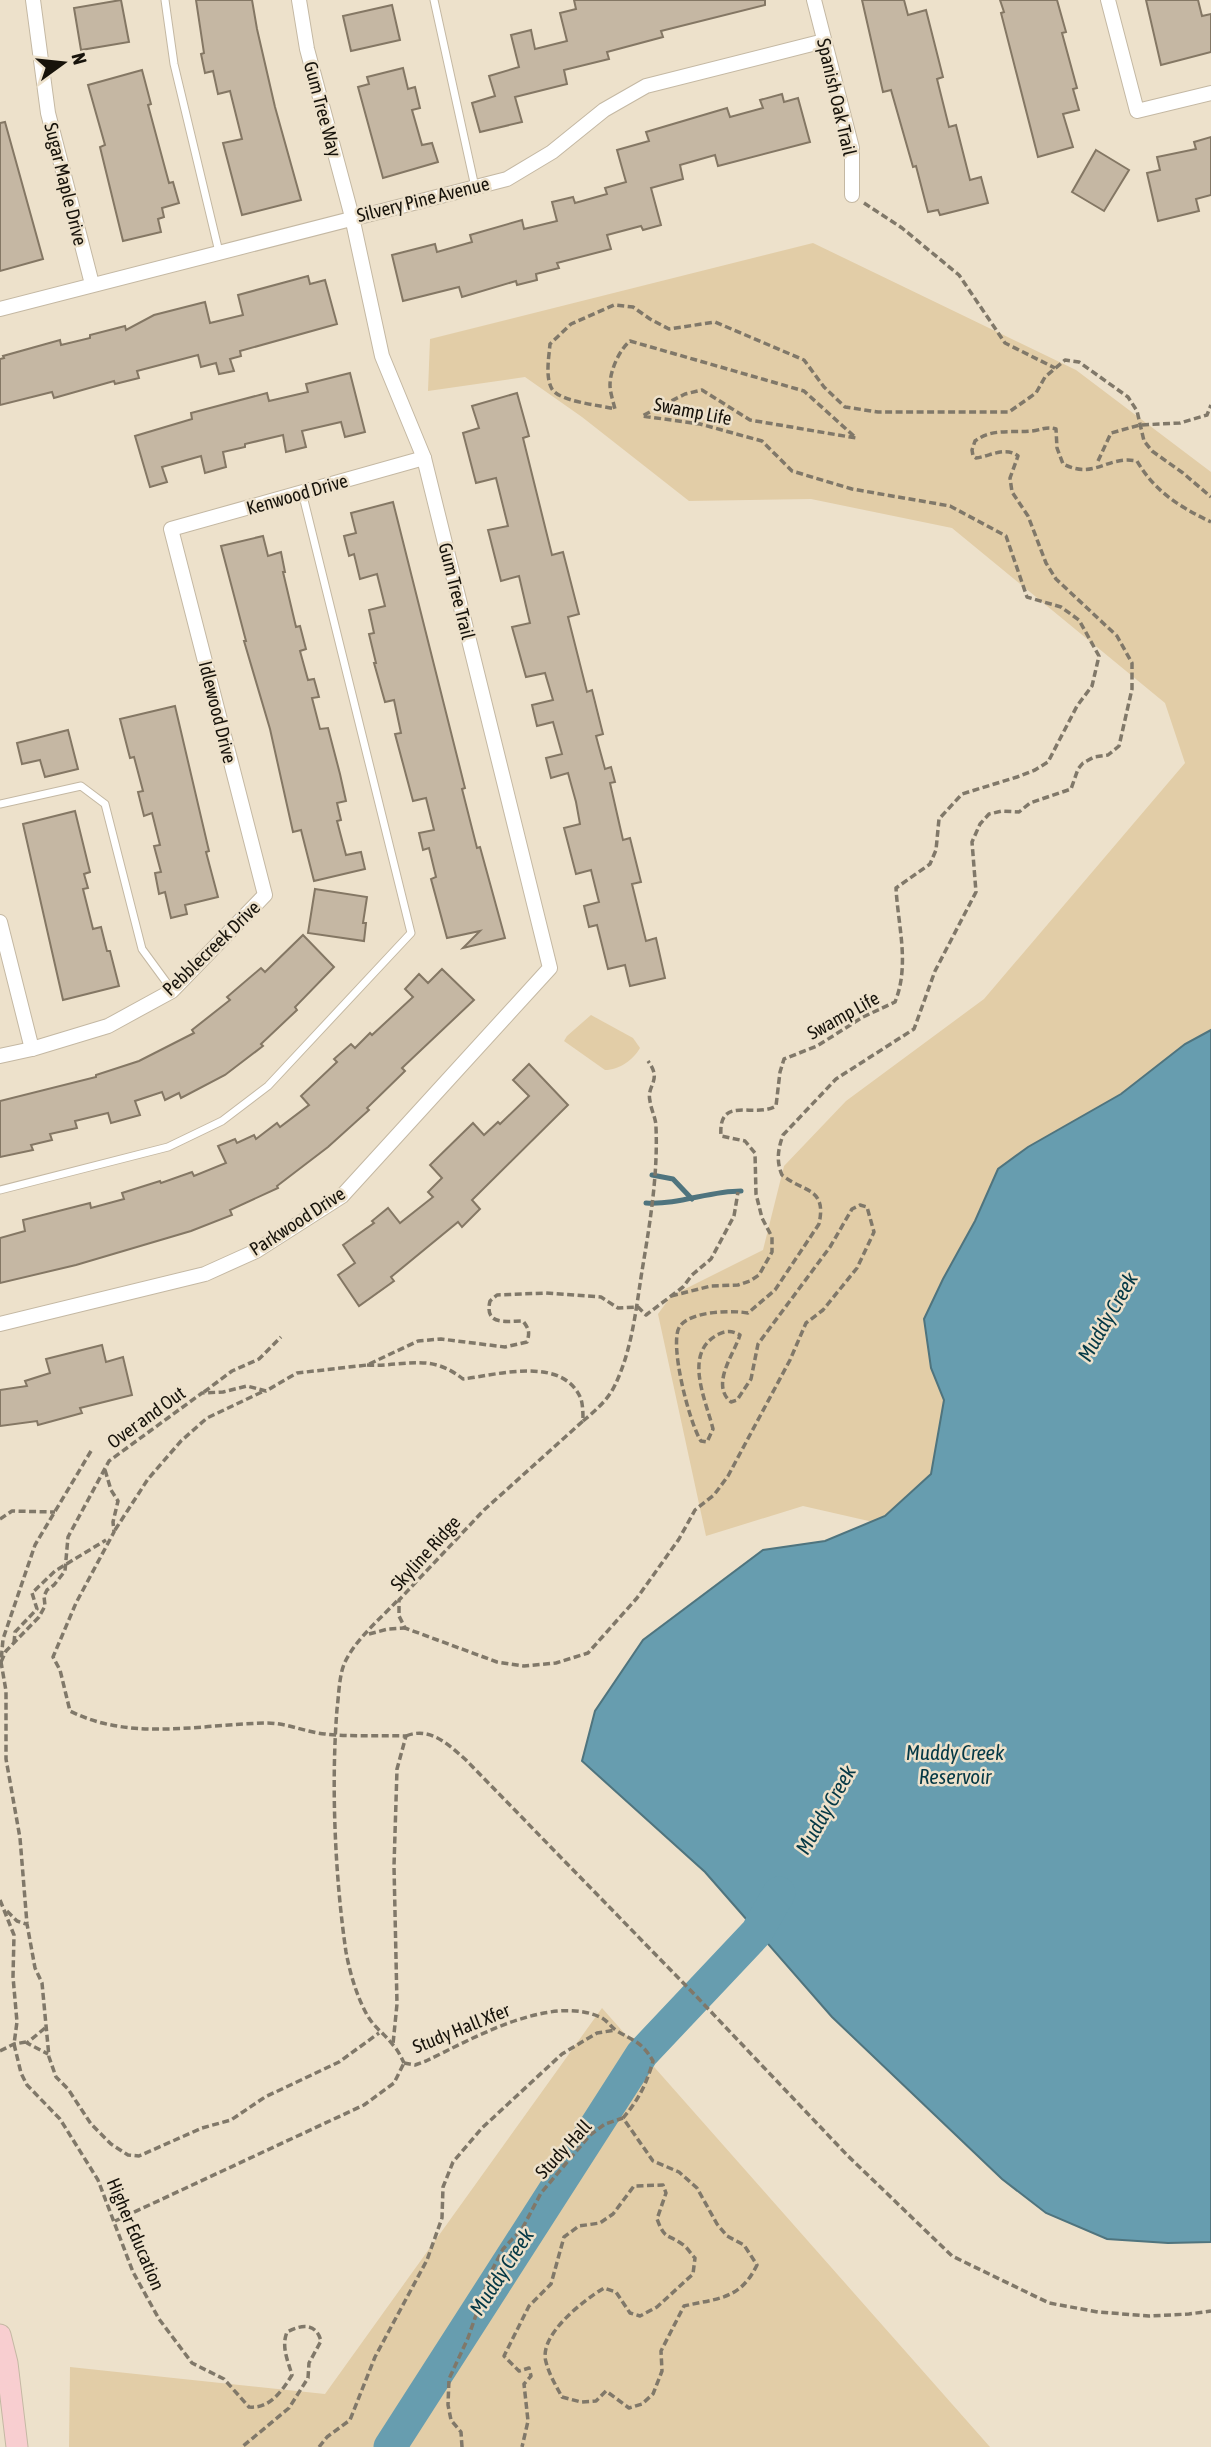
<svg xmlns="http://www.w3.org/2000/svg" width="1211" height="2447" font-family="'Asap Condensed',sans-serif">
  <rect width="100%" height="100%" fill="#ede1cb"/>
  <g fill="#e2cda7">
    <polygon points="813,243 1076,370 1211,472 1211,1599 803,1506 706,1536 658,1314 671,1296 763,1250 784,1166 846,1101 984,999 1185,763 1165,703 952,528 811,499 689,501 582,417 525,377 428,391 430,339"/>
    <path d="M591,1015L633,1038L640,1048C633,1060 619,1070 605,1070L564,1041L567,1036Z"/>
    <polygon points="602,2008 990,2447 69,2447 70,2367 325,2394"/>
  </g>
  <polygon fill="#679daf" stroke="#4f747e" stroke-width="2" points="1211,1030 1211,2242 1168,2243 1107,2239 1046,2213 1002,2179 832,2017 705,1872 582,1761 595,1711 643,1640 763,1550 825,1541 885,1516 931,1474 944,1400 931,1368 924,1319 943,1279 975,1221 998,1169 1028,1147 1121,1094 1185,1044"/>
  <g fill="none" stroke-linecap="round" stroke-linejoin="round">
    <g stroke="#4f747e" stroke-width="5">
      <polyline points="652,1175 673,1179 692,1199"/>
      <path d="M646,1203C679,1205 709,1191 741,1191"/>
    </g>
    <polyline stroke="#679daf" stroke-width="33" points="390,2447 642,2054 757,1932 779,1893"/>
  </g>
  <g fill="#c5b7a3" stroke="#847764" stroke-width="2">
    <polygon points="121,0 129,42 81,50 74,8"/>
    <polygon points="196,0 252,0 257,29 275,107 301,200 242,215 223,143 242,139 230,91 218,94 213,71 205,73 201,54 204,53"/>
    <polygon points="574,0 765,0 765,5 661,31 663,37 607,52 609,59 564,70 567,84 515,97 522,122 480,132 472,103 495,96 489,76 519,67 511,35 531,30 535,49 567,41 560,13 576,9"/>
    <polygon points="862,0 904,0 908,15 926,10 943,77 937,79 949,127 956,125 970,180 981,177 988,203 940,215 938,210 928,212 916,166 913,167 891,90 883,92"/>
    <polygon points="1000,0 1057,0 1066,32 1062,33 1077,88 1073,89 1079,110 1063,114 1073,147 1038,157 1001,13 1004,12"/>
    <polygon points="1146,0 1198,0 1202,16 1211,14 1211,52 1161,65"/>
    <polygon points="392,5 400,40 351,51 343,16"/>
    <polygon points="403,68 408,89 415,87 420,108 412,110 422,145 432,143 438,162 383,178 358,87 369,84 367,77"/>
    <polygon points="142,70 151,104 148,105 169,183 173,182 179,203 162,208 164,217 158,219 161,232 123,241 100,147 105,145 88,85"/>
    <polygon points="782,94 784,102 798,98 810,142 718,166 715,155 680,165 683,179 651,188 661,225 643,230 641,226 607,235 611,249 557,263 559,268 536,274 537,280 517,285 516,281 462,297 459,287 403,301 392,255 435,244 437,252 472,242 470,235 522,220 524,229 557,221 552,202 573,197 575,203 607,194 605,188 626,182 617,150 649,141 646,132 727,108 730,117 763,108 760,100"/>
    <polygon points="5,122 43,259 0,271 0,123"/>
    <polygon points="1211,137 1211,195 1196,199 1199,211 1158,221 1147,173 1160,170 1157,157 1196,149 1194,142"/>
    <polygon points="1096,150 1129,170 1104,211 1072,192"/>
    <polygon points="308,276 310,284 325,280 337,324 240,351 241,356 230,359 234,371 219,374 216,363 201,367 198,355 137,371 139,378 115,384 114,381 54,398 52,392 0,405 0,359 4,358 3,356 60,340 61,345 90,338 90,335 125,326 126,330 154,315 205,302 210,323 243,315 238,295"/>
    <polygon points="350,373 365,432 345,437 341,422 302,431 306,447 286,452 283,435 245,444 245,447 223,452 226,467 205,473 201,456 162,467 167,482 150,487 135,436 192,419 191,413 267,393 269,401 308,392 306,384"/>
    <polygon points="517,393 529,436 523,438 552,555 563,552 579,614 568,617 587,692 592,690 603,734 596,736 605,769 611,767 615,782 610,783 623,840 630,838 641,882 632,884 646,941 656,938 665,978 630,986 625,965 608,969 597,925 589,927 584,906 599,902 591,870 576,874 564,828 580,824 576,802 568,773 551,778 546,758 562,754 553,722 537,726 532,705 553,700 545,673 526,677 512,627 530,623 519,576 501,581 488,530 508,526 496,478 476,483 463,433 479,428 472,406"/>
    <polygon points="393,502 465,788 462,789 477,848 480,847 505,938 463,948 480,931 447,938 431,879 436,877 429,848 423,850 419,833 434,830 426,798 413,801 395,734 401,733 394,700 385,702 374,663 376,663 369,634 374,633 369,610 385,606 377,574 360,579 354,554 349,556 344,536 356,533 351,513"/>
    <polygon points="263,536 268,556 281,552 285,572 283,572 296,627 300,626 306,649 300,651 308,680 314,679 319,697 312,698 320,729 328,728 340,774 346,801 337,803 341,820 337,821 346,855 361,852 365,869 314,881 301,830 293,832 270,729 244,641 246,641 221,546"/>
    <polygon points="175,706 209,851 206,852 218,897 185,905 187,914 171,918 165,892 159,894 155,873 161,872 154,846 160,845 152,813 144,816 138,792 143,791 134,757 130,758 120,719"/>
    <polygon points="68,730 78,769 45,777 40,760 22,764 17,743"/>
    <polygon points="75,811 90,872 84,874 88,888 83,889 93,929 101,927 107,951 110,951 119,986 63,1000 23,824"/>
    <polygon points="315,889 367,897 363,923 366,923 364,941 308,933"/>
    <polygon points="303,935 334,967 295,1007 297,1010 261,1044 263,1046 225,1075 181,1098 179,1093 165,1100 162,1092 135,1101 140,1115 111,1123 108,1113 75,1121 77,1128 50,1134 52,1140 31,1145 33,1150 0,1157 0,1101 96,1077 96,1075 139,1061 194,1033 192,1030 230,1000 227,997 261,968 265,972"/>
    <polygon points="442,969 474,1000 402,1068 405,1071 367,1108 369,1110 328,1147 277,1186 278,1188 230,1210 232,1215 191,1231 76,1265 0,1283 0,1238 25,1231 23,1220 90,1203 91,1208 124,1199 122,1193 160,1181 161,1183 192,1172 194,1176 226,1163 218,1146 235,1139 237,1143 254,1135 256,1139 277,1123 280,1127 309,1105 301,1096 337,1062 334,1059 351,1044 355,1048 370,1033 372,1035 413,997 405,989 419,974 428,983"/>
    <polygon points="529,1064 568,1105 472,1200 480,1209 462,1227 458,1222 391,1277 394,1281 359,1306 338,1275 355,1263 343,1245 374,1223 372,1221 388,1208 400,1223 433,1197 428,1192 442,1178 430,1165 473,1123 484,1135 498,1122 500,1124 529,1096 513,1080"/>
    <polygon points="102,1345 106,1362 123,1357 132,1395 80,1408 82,1413 38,1425 37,1421 0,1426 0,1390 27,1386 25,1381 50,1373 46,1359"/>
  </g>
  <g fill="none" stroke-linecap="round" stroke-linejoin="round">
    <defs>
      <g id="lane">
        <polyline points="165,0 174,64 219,252"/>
        <polyline points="434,0 475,187"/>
        <polyline points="0,804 81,786 105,804 142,949 172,990"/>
        <polyline points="0,1190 168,1147 222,1121 268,1086 411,933 302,492"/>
      </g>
      <g id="street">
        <polyline points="33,0 48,113 92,284"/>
        <polyline points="814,0 852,148 852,195"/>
        <polyline points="1108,0 1137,111 1211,93"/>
        <polyline points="0,309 507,179 552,152 604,110 646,86 824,41"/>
        <polyline points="0,922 32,1049"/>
        <polyline points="0,1056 32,1049 108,1026 172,991 265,895 171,529 424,458"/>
        <polyline points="0,1324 205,1274 256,1251 342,1196 550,968 424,458 382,356 352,217 307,49 299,0"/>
      </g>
      <polyline id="secondary" points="0,2335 7,2363 17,2447"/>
    </defs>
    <use href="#lane" stroke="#c4b8a3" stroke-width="9"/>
    <use href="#street" stroke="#c4b8a3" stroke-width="16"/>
    <use href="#secondary" stroke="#c4b8a3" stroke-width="23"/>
    <g stroke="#807869" stroke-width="3.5" stroke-dasharray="7 3.5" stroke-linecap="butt">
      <polyline points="864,203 902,228 959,275 1005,343 1055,368"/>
      <polyline points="1098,461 1111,433 1140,425 1180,423 1207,415 1211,405"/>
      <path d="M671,1296L711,1286L738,1285L750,1281L759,1275L772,1252V1237L762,1218L756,1194L755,1153L745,1141L721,1136C718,1094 754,1119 776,1106L780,1072L784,1059L817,1046L863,1017L895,1002C910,965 898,926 896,888L930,864L936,850L939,819L962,794L1017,777L1035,770L1048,762L1077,706L1092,686L1099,656L1079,620L1061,607L1027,597L1006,536L950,506L852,489L792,471L762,441L700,424L642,416L685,394L702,390L750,420L856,438L804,391L630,341C619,350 610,371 610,385C610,392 613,401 615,409C600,405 560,402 552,389C545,377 549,357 550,344L571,324L614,305L633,307L650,319L669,329L715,322L804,360L824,387L845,407L878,412H1009L1036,393L1045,377L1065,360L1079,362L1128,397L1137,411L1144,441L1152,451L1183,473L1211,497"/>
      <path d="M367,1365C406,1367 429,1352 463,1379C497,1375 563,1355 581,1399C583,1406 583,1414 583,1421L484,1510L399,1600V1616L405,1628L497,1662L524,1666L556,1663L588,1653L637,1598L679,1539L695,1510L714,1495L728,1476L790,1360L806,1323L823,1310L857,1268L874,1232L867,1207L860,1205L852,1209L830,1247L758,1344L751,1379L737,1400L731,1402C710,1385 734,1354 740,1335C733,1331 727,1330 719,1334C682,1352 706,1400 713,1429L707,1442L701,1441C690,1425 668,1342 680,1326C691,1311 732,1310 748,1313L775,1290L819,1224C827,1187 804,1193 782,1175C776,1161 778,1149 783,1135L836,1079L914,1029L935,971L976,892L972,842L980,824L989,814L1002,811L1019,812L1030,803L1071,789L1078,769L1083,763L1094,757L1108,755L1119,746L1132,689V663L1117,636L1056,579L1046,563L1028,516L1012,492L1010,478L1018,456C1005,446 991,456 976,458L973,456L972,450L975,441C992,428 1012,433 1032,431C1041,430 1047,426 1056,429L1057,448L1063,464C1095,480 1107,455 1137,461C1155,492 1180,507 1211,522"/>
      <polyline points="204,1392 232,1371 259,1359 281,1337"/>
      <path d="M583,1421C595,1411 608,1400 615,1385C632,1350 636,1309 642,1271C650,1223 658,1175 656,1127C656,1118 651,1110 650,1101C646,1085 663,1081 648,1061"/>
      <polyline points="91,1451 35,1545 3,1639 1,1662 6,1691 6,1759 20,1838 27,1924 35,1968 42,1983 49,2057 56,2077 68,2089 91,2124 111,2144 128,2155 139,2156 202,2128 231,2120 265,2097 339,2062 379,2033"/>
      <path d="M105,1470L111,1490L118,1501L113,1522L114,1532L76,1603L53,1657L60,1670L70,1711C131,1742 201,1724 267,1723C287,1723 305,1732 325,1734C351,1737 379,1735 406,1736L397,1769L394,1866L397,2004L393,2044"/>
      <polyline points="0,1519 12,1511 55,1512"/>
      <polyline points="115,1530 148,1479 181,1441 207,1418 264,1391"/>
      <path d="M397,1601C380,1619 356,1639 345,1662C339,1675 339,1694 337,1709C331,1785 335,1877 346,1952C350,1973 356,1994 366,2013C373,2027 384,2033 393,2045C398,2050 401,2057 404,2063"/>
      <polyline points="369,1634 388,1629 405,1628"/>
      <polyline points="14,1643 15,1632 37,1609 32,1593 55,1571 106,1540"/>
      <path d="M1,1662L6,1651L39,1617L45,1606L44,1596L47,1590L54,1585L65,1571L68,1537L109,1461L202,1393L223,1392L247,1386L266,1391L297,1373L367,1365L418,1341L441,1339L505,1347L527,1342C530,1332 529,1329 523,1321C506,1321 484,1326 490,1301L497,1295L546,1293L601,1297L618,1308L638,1307L646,1315L683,1287L692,1275L711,1259L734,1216L738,1192"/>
      <path d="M406,1736C430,1726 449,1745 466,1760L696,1996L847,2155L952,2256L1049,2303L1098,2312L1149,2316L1189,2314L1211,2311"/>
      <path d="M0,1900L14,1935L13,1977L17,2022L14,2044L21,2073L27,2085L60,2119L98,2180L133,2272L159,2319L192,2363L224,2379L249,2407C270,2409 282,2391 292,2375C288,2361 281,2347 287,2332C302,2324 316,2323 321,2341L309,2363L308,2378L289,2408L242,2447"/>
      <polyline points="7,1911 17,1921 26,1924"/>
      <polyline points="45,2028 27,2043 48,2054"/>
      <polyline points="0,2051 14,2044 26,2042"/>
      <path d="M404,2063L415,2065L426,2061C472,2039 549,1994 600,2017C607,2020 611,2027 617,2031C634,2041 642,2042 653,2061C647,2083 638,2101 623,2118"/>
      <polyline points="115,2221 364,2105 394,2083 404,2063"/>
      <polyline points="319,2447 327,2437 350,2420 375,2357 427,2260 442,2218 443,2187 453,2162 482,2128 562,2054 597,2033 616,2030"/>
      <path d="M462,2447L461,2432L451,2420L448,2405L449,2379L468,2338L491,2272L503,2249L522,2229L541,2193L590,2135L605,2124L623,2118L653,2161L679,2172L697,2188L717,2224L727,2236L744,2245L757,2265C740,2300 718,2298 684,2306L661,2351L662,2371L653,2394L642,2404L629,2408L606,2391L596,2401L581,2402L562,2397C556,2386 549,2374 546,2362C538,2335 584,2300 604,2288L616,2292L630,2313L640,2316L657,2307L693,2274L695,2258C691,2254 687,2247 682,2244C666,2233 665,2240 657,2219L666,2193L663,2185L634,2186L613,2214L600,2223L579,2226L564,2237L551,2284L529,2306L504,2356L519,2371L529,2368L531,2376L524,2384L528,2421L522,2447"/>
    </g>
    <use href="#lane" stroke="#fff" stroke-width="7"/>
    <use href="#street" stroke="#fff" stroke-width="14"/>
    <use href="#secondary" stroke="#f8ced0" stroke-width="21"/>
  </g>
  <g text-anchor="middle" stroke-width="5" stroke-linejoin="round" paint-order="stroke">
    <g font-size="19" fill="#17130b" stroke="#ede1cb">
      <text transform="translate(837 97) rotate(77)" y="7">Spanish Oak Trail</text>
      <text transform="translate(323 109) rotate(75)" y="7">Gum Tree Way</text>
      <text transform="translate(66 184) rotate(76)" y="7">Sugar Maple Drive</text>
      <text transform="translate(423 199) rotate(-14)" y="7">Silvery Pine Avenue</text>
      <text transform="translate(693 411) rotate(11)" y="7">Swamp Life</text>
      <text transform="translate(297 494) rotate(-16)" y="7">Kenwood Drive</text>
      <text transform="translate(457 591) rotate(76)" y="7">Gum Tree Trail</text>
      <text transform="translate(218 712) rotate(76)" y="7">Idlewood Drive</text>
      <text transform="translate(211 948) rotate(-44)" y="7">Pebblecreek Drive</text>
      <text transform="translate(843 1015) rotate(-29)" y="7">Swamp Life</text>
      <text transform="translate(297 1221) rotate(-33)" y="7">Parkwood Drive</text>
      <text transform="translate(146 1417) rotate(-36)" y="7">Over and Out</text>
      <text transform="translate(425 1553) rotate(-48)" y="7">Skyline Ridge</text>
      <text transform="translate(461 2028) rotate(-22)" y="7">Study Hall Xfer</text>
      <text transform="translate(563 2149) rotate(-47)" y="7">Study Hall</text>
      <text transform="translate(136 2234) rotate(67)" y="7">Higher Education</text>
    </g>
    <g font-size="21" font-style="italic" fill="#043845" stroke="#ede1cb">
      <text transform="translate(1108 1317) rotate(-60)" y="7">Muddy Creek</text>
      <text x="955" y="1760">Muddy Creek<tspan x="955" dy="24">Reservoir</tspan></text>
      <text transform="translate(826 1810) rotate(-60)" y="7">Muddy Creek</text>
      <text transform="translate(502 2272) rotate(-57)" y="7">Muddy Creek</text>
    </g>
  </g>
  <g transform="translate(63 63) rotate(75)" stroke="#ede1cb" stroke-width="5" paint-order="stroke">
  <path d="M0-5L12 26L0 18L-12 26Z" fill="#17130b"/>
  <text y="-10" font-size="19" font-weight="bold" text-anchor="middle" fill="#17130b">N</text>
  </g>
</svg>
